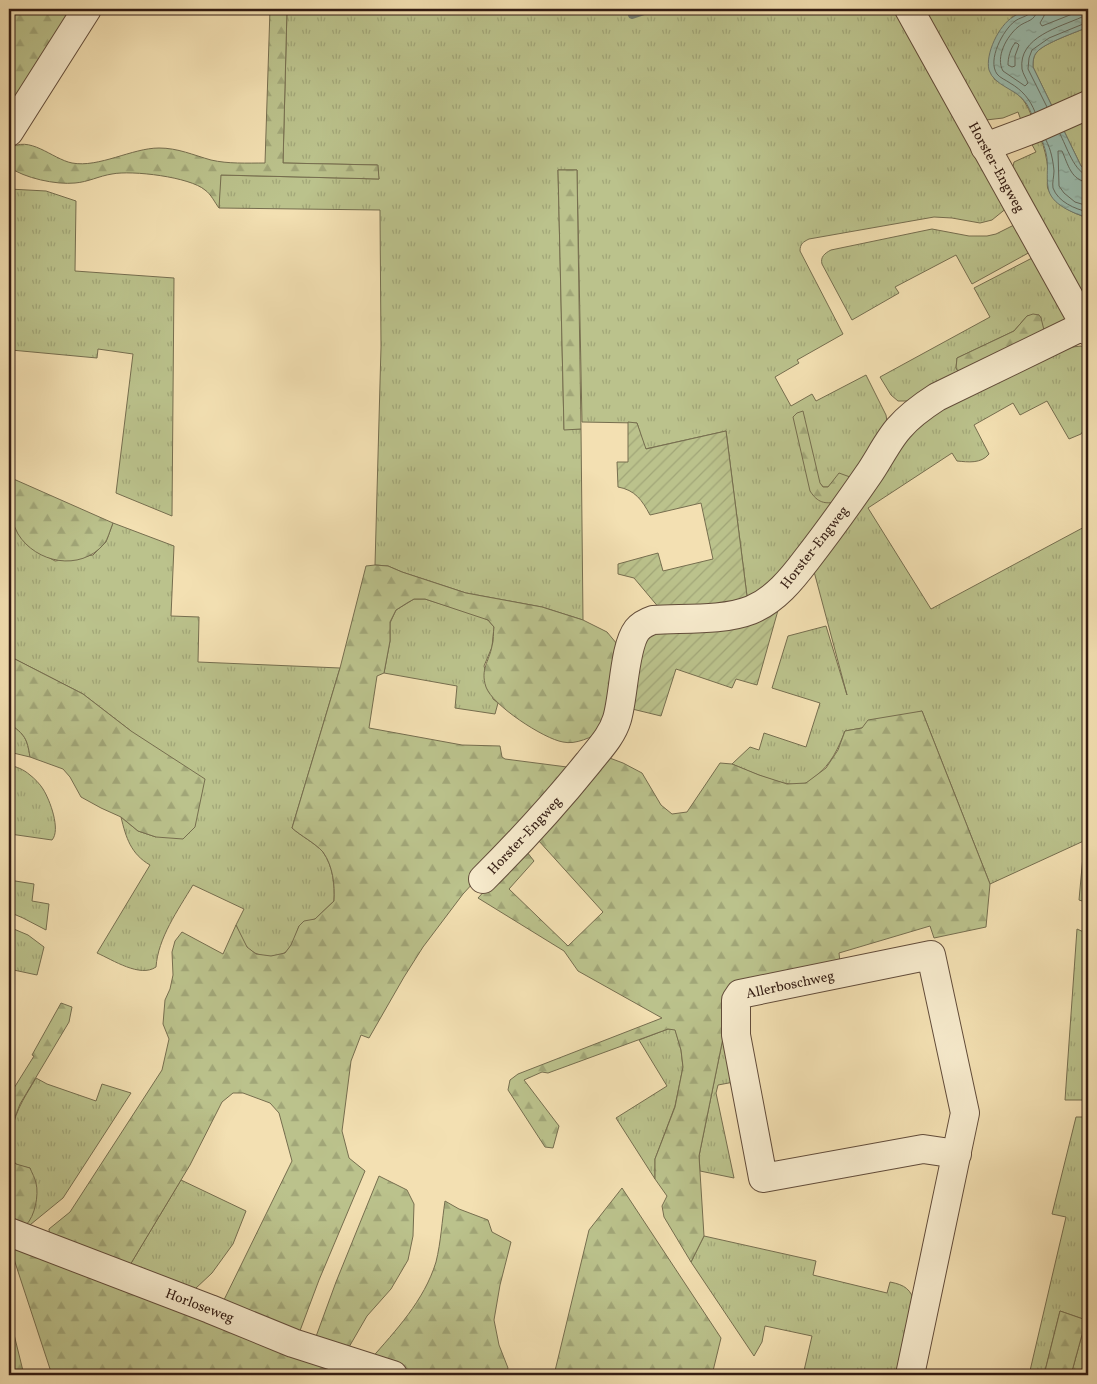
<svg xmlns="http://www.w3.org/2000/svg" width="1097" height="1384" font-family="Vollkorn,serif">
  <defs>
    <pattern id="grass-tufts" width="24" height="20" patternUnits="userSpaceOnUse" patternTransform="scale(1.25)"><rect width="24" height="20" fill="#bbc28c"/><path d="M3 7l-1-3M5 7V3M7 7l1-3M15 17l-1-3M17 17v-4M19 17l1-3" fill="none" stroke="#a1a678"/></pattern>
    <pattern id="forest-firs" width="22" height="20" patternUnits="userSpaceOnUse" patternTransform="scale(1.25)"><rect width="22" height="20" fill="#bbc28c"/><path d="M5 1l3.5 6h-7zM16 11l3.5 6h-7z" fill="#a1a678"/></pattern>
    <pattern id="garden-furrows" width="10" height="10" patternUnits="userSpaceOnUse" patternTransform="scale(1.25)"><rect width="10" height="10" fill="#bbc28c"/><path d="M-1 1l2-2M0 10L10 0M9 11l2-2" fill="none" stroke="#a1a678"/></pattern>
    <pattern id="water-ripples" width="26" height="14" patternUnits="userSpaceOnUse" patternTransform="scale(1.25)"><rect width="26" height="14" fill="#9bbdaf"/><path d="M2 4q2-2 4 0t4 0M15 11q2-2 4 0t4 0" fill="none" stroke="#86a296"/></pattern>
  </defs>
  <rect width="100%" height="100%" fill="#f3e0b2"/>
  <filter id="stains"><feTurbulence type="fractalNoise" baseFrequency=".004" numOctaves="4"/><feColorMatrix values="0 0 0 0 .2 0 0 0 0 .09 0 0 0 0 .02 0 0 0 .5 -.17"/></filter>
  <radialGradient id="worn" r=".72"><stop offset=".6" stop-color="#630" stop-opacity="0"/><stop offset="1" stop-color="#630" stop-opacity=".3"/></radialGradient>
  <g fill="url(#grass-tufts)" stroke="#766e4f">
    <path d="M287,9H896L1008,207L992,220L980,223L952,218L934,217L809,239C803,242 800,244 800,251L843,334L797,360L799,363L775,377L791,406L812,394L816,401L866,375L886,415L888,428L850,483L840,474L828,487H823L820,483L810,491L838,502L807,548L748,604L726,431L645,449L637,423L582,422L577,170H558L564,429H581L583,620L542,607L466,593L402,572L388,566L375,565L381,347L380,210L219,208L220,175L379,179L377,165L283,163Z"/>
    <path d="M923,9H1031L1012,17L994,79C1015,91 1023,94 1032,117L1022,123L1018,112L1003,118L986,120Z"/>
    <path d="M1088,27V172L1081,166L1033,67C1033,62 1033,56 1037,52C1044,43 1077,32 1088,27Z"/>
    <path d="M1040,136C1044,147 1047,158 1048,170C1049,176 1046,184 1048,189C1055,206 1073,213 1088,218V309L1012,171L1014,162L1036,152L1030,141Z"/>
    <polygon points="9,189 46,191 76,201 75,271 174,278 172,516 116,493 133,354 98,349 97,358 11,350 9,365"/>
    <path d="M1018,223L1032,251L972,284L956,255L895,287L899,293L852,320L822,264C820,257 825,253 831,250L932,229L969,236H987L996,234Z"/>
    <polygon points="1034,257 1068,317 1041,340 1041,318 1039,315 1027,316 1014,331 957,358 956,368 959,372 915,401 898,401 891,395 880,377 990,317 974,288"/>
    <path d="M1081,346L1088,348V423L1081,434L1069,439L1047,401L1020,415L1013,403L974,425L989,454C981,464 968,462 957,461L952,453L868,508L931,609L1088,525V839L990,884L922,711L862,728L845,731C838,749 831,764 816,776C813,778 810,782 806,783C789,790 749,771 732,764L750,747L759,750L764,733L806,747L820,703L772,688L788,636L826,626L847,695L812,564L922,415L1048,356L1073,347Z"/>
    <path d="M9,507L27,545L55,561L93,555L106,542L113,523L174,546L171,616L199,617L198,662L340,668L292,828C301,836 315,843 323,852C333,866 335,885 334,901L315,919L299,926C296,935 293,944 287,951C277,960 255,957 247,947C242,941 239,932 236,925L244,909L193,885C178,910 158,938 156,967C140,978 113,960 97,953L150,865C131,854 126,838 121,817L138,831L156,837L131,731L83,694L9,656Z"/>
    <polygon points="414,599 425,599 480,616 488,620 494,627 492,647 484,666 493,699 498,703 495,714 455,708 457,686 384,673 390,641 390,623 396,610"/>
    <path d="M9,723C25,735 27,738 30,757L9,752Z"/>
    <path d="M9,765C17,767 23,769 30,775C34,778 40,784 43,789C50,800 61,830 52,840L10,834L9,839Z"/>
    <polygon points="1088,853 1088,903 1079,900 1083,856"/>
    <polygon points="9,880 34,884 32,901 49,904 46,930 23,918 9,912"/>
    <polygon points="9,927 28,935 44,947 37,975 9,969"/>
    <polygon points="1077,929 1088,934 1088,1100 1065,1100"/>
    <polygon points="668,1029 675,1029 681,1050 683,1067 675,1106 655,1159 655,1179 616,1118 667,1086 639,1040"/>
    <polygon points="724,1033 734,1082 718,1085 716,1093 734,1178 700,1171 699,1156"/>
    <path d="M36,1078L47,1084L96,1101L102,1084L131,1093L63,1198L25,1229L30,1168C24,1167 16,1166 13,1161C9,1155 10,1148 11,1142C12,1115 23,1100 36,1078Z"/>
    <polygon points="1076,1117 1088,1117 1088,1314 1086,1320 1088,1321 1088,1375 1071,1375 1086,1320 1060,1311 1044,1375 1029,1375 1066,1217 1052,1214"/>
    <polygon points="181,1180 246,1211 233,1244 212,1273 195,1289 127,1270"/>
    <path d="M704,1236L816,1261L813,1275L887,1293L890,1282C905,1285 911,1289 915,1304L900,1375H803L812,1336L765,1326L762,1342L754,1356L691,1262Z"/>
  </g>
  <g fill="url(#forest-firs)" stroke="#766e4f">
    <polygon points="9,9 76,9 9,114"/>
    <path d="M270,9H287L283,163L378,165L379,179L221,175L219,208C215,203 211,194 205,190C190,177 132,170 112,174C99,176 88,182 75,183C56,185 24,178 9,167V149C29,134 52,159 72,163C99,168 132,148 159,148C178,148 193,155 211,160C228,164 247,163 265,163Z"/>
    <polygon points="558,170 577,170 581,429 564,430"/>
    <polygon points="1033,314 1039,315 1041,318 1044,330 959,373 956,368 957,358 1014,331 1027,316"/>
    <path d="M803,411L820,483L823,487H828L839,473L850,477L838,502C824,504 818,503 810,491L793,417L797,413Z"/>
    <path d="M9,477L113,523C110,530 108,539 104,544C80,572 36,563 18,534C8,516 9,496 9,477Z"/>
    <path d="M375,565L388,566L402,572L466,593L542,607L583,620L607,632L622,650L603,731C591,737 576,745 563,742C544,739 492,705 486,687C480,669 489,662 492,646C494,640 493,633 494,627L488,620L425,599H414L407,603L396,610L390,622V641L384,673L377,676L369,728L462,745L500,746L502,757L505,759L567,767L518,834L463,894L423,947L404,977L369,1038L361,1035L351,1061L342,1131L349,1158L365,1171L319,1280L298,1336L221,1306L292,1161L279,1113L270,1103L243,1093H233L222,1102L190,1165L127,1270L50,1241L49,1229L70,1212L162,1070L169,1039L163,1024L165,1000L170,989L173,975L172,952L175,941L182,932L223,954L236,925L247,947L256,954L271,956L285,953L291,945L299,926L304,921L315,919L334,901C335,885 333,866 323,852C315,843 301,836 292,828L340,668L366,566Z"/>
    <path d="M9,656L83,694L131,731L205,779L195,827L183,839L156,837L138,831L121,817L101,808L81,797L70,777L63,769L30,757C27,738 25,735 9,723Z"/>
    <polygon points="922,711 990,884 986,927 934,938 930,926 839,953 840,963 733,989 699,1156 704,1236 691,1262 664,1217 662,1206 667,1196 655,1179 655,1159 675,1107 683,1067 681,1050 675,1030 668,1029 548,1073 542,1072 524,1080 559,1126 553,1148 545,1147 508,1090 510,1080 518,1074 662,1018 578,971 564,951 478,898 520,852 527,852 534,861 509,889 568,946 603,912 538,840 607,757 623,763 642,773 661,805 672,814 687,812 720,763 732,764 759,775 787,784 806,783 826,768 838,750 845,731 862,728 868,720"/>
    <path d="M61,1003L72,1007L69,1022L20,1104L12,1125L10,1152L12,1159L16,1164L30,1168C32,1173 35,1178 36,1183C39,1195 35,1216 26,1225L9,1224V1096L34,1056L32,1055Z"/>
    <polygon points="379,1176 407,1190 414,1204 413,1236 408,1260 391,1289 367,1316 345,1354 314,1342 336,1282"/>
    <polygon points="622,1188 721,1338 712,1375 554,1375 589,1230"/>
    <path d="M445,1201L459,1209L488,1220L492,1232L511,1242L500,1285L494,1320L499,1345L508,1368L505,1375H421L370,1360C396,1330 424,1301 436,1262C441,1242 442,1220 445,1201Z"/>
    <polygon points="9,1244 363,1375 52,1375"/>
    <polygon points="1060,1311 1086,1320 1071,1375 1044,1375"/>
    <polygon points="9,1314 24,1375 9,1375"/>
  </g>
  <g fill="url(#garden-furrows)" stroke="#766e4f">
    <path d="M628,422L637,423L646,449L726,431L748,604L660,609L634,578L618,574V564L658,553L663,571L713,559L701,503L650,515C642,500 635,490 618,487L617,462H628Z"/>
    <polygon points="782,596 757,685 736,679 732,688 676,669 661,716 628,708 646,633"/>
  </g>
  <path fill="url(#water-ripples)" stroke="#717c70" d="M1031,9H1088V27C1077,32 1044,43 1037,52C1033,56 1033,62 1033,67L1081,166L1088,172V218C1074,213 1050,205 1048,187C1046,176 1049,165 1046,153C1044,143 1031,110 1026,103C1017,89 994,86 989,70C985,54 999,25 1013,17C1018,13 1025,11 1031,9Z"/>
  <g fill="none" stroke-linecap="round" stroke-linejoin="round">
    <g stroke="#666c60" stroke-width="1">
      <path d="M1031,9L1029,14C1025,17 1019,18 1015,21C1003,30 987,60 997,74C1000,78 1006,80 1010,83C1022,90 1030,99 1035,112"/>
      <path d="M1037,9C1036,22 1026,20 1018,27C1007,36 995,57 1003,71L1025,86L1028,83C1026,78 1023,74 1022,69C1018,37 1060,27 1082,17L1088,16"/>
      <polyline points="1045,9 1044,16 1040,23 1042,26 1085,9"/>
      <path d="M1015,43H1017L1019,45L1015,56V66L1012,67L1008,65C1008,58 1010,49 1015,43Z"/>
      <polyline points="1047,107 1028,69 1029,58 1032,50 1049,38 1088,22"/>
      <path d="M1060,134C1066,145 1075,174 1088,175"/>
      <path d="M1046,140C1051,150 1053,160 1054,171C1054,176 1052,183 1053,188C1058,202 1075,209 1088,212"/>
      <path d="M1088,182C1071,181 1068,164 1062,151H1058L1059,186L1064,193L1075,202L1088,206"/>
    </g>
    <polyline stroke="#717c70" stroke-width="8" points="632,15 650,9"/>
    <defs>
      <g id="minor">
        <polyline points="909,9 1088,331"/>
        <polyline points="9,132 87,9"/>
        <polyline points="985,147 1036,128 1088,105"/>
        <path d="M483,879C520,842 555,804 588,763C599,749 612,736 617,719C624,696 624,647 637,630C642,624 647,622 653,620C684,618 723,621 751,610C775,600 792,579 807,559C828,532 848,504 868,475C878,461 888,440 899,428C910,415 923,406 937,397L1085,325"/>
        <polyline points="9,1232 210,1309 293,1343 393,1375"/>
        <polyline points="910,1375 965,1113 931,955 740,994 736,1000 736,1035 763,1178 923,1149 957,1154"/>
      </g>
    </defs>
    <use href="#minor" stroke="#624c3a" stroke-width="30"/>
    <use href="#minor" stroke="#f7ebcd" stroke-width="28"/>
  </g>
  <g text-anchor="middle" stroke-width="4" stroke-linejoin="round" paint-order="stroke">
    <g font-size="14" fill="#321b12" stroke="#f7ebcd">
      <text transform="translate(997 167) rotate(61)" y="5">Horster-Engweg</text>
      <text transform="translate(814 547) rotate(-52)" y="5">Horster-Engweg</text>
      <text transform="translate(524 835) rotate(-47)" y="5">Horster-Engweg</text>
      <text transform="translate(790 984) rotate(-12)" y="5">Allerboschweg</text>
      <text transform="translate(200 1305) rotate(21)" y="5">Horloseweg</text>
    </g>
  </g>
  <rect width="1097" height="1384" fill="none" stroke="#f3e0b2" stroke-width="30"/>
  <rect x="10" y="10" width="1077" height="1364" fill="none" stroke="#321b12" stroke-width="2.5"/>
  <rect x="15" y="15" width="1067" height="1354" fill="none" stroke="#321b12"/>
  <rect width="100%" height="100%" filter="url(#stains)"/>
  <rect width="100%" height="100%" fill="url(#worn)"/>
</svg>
